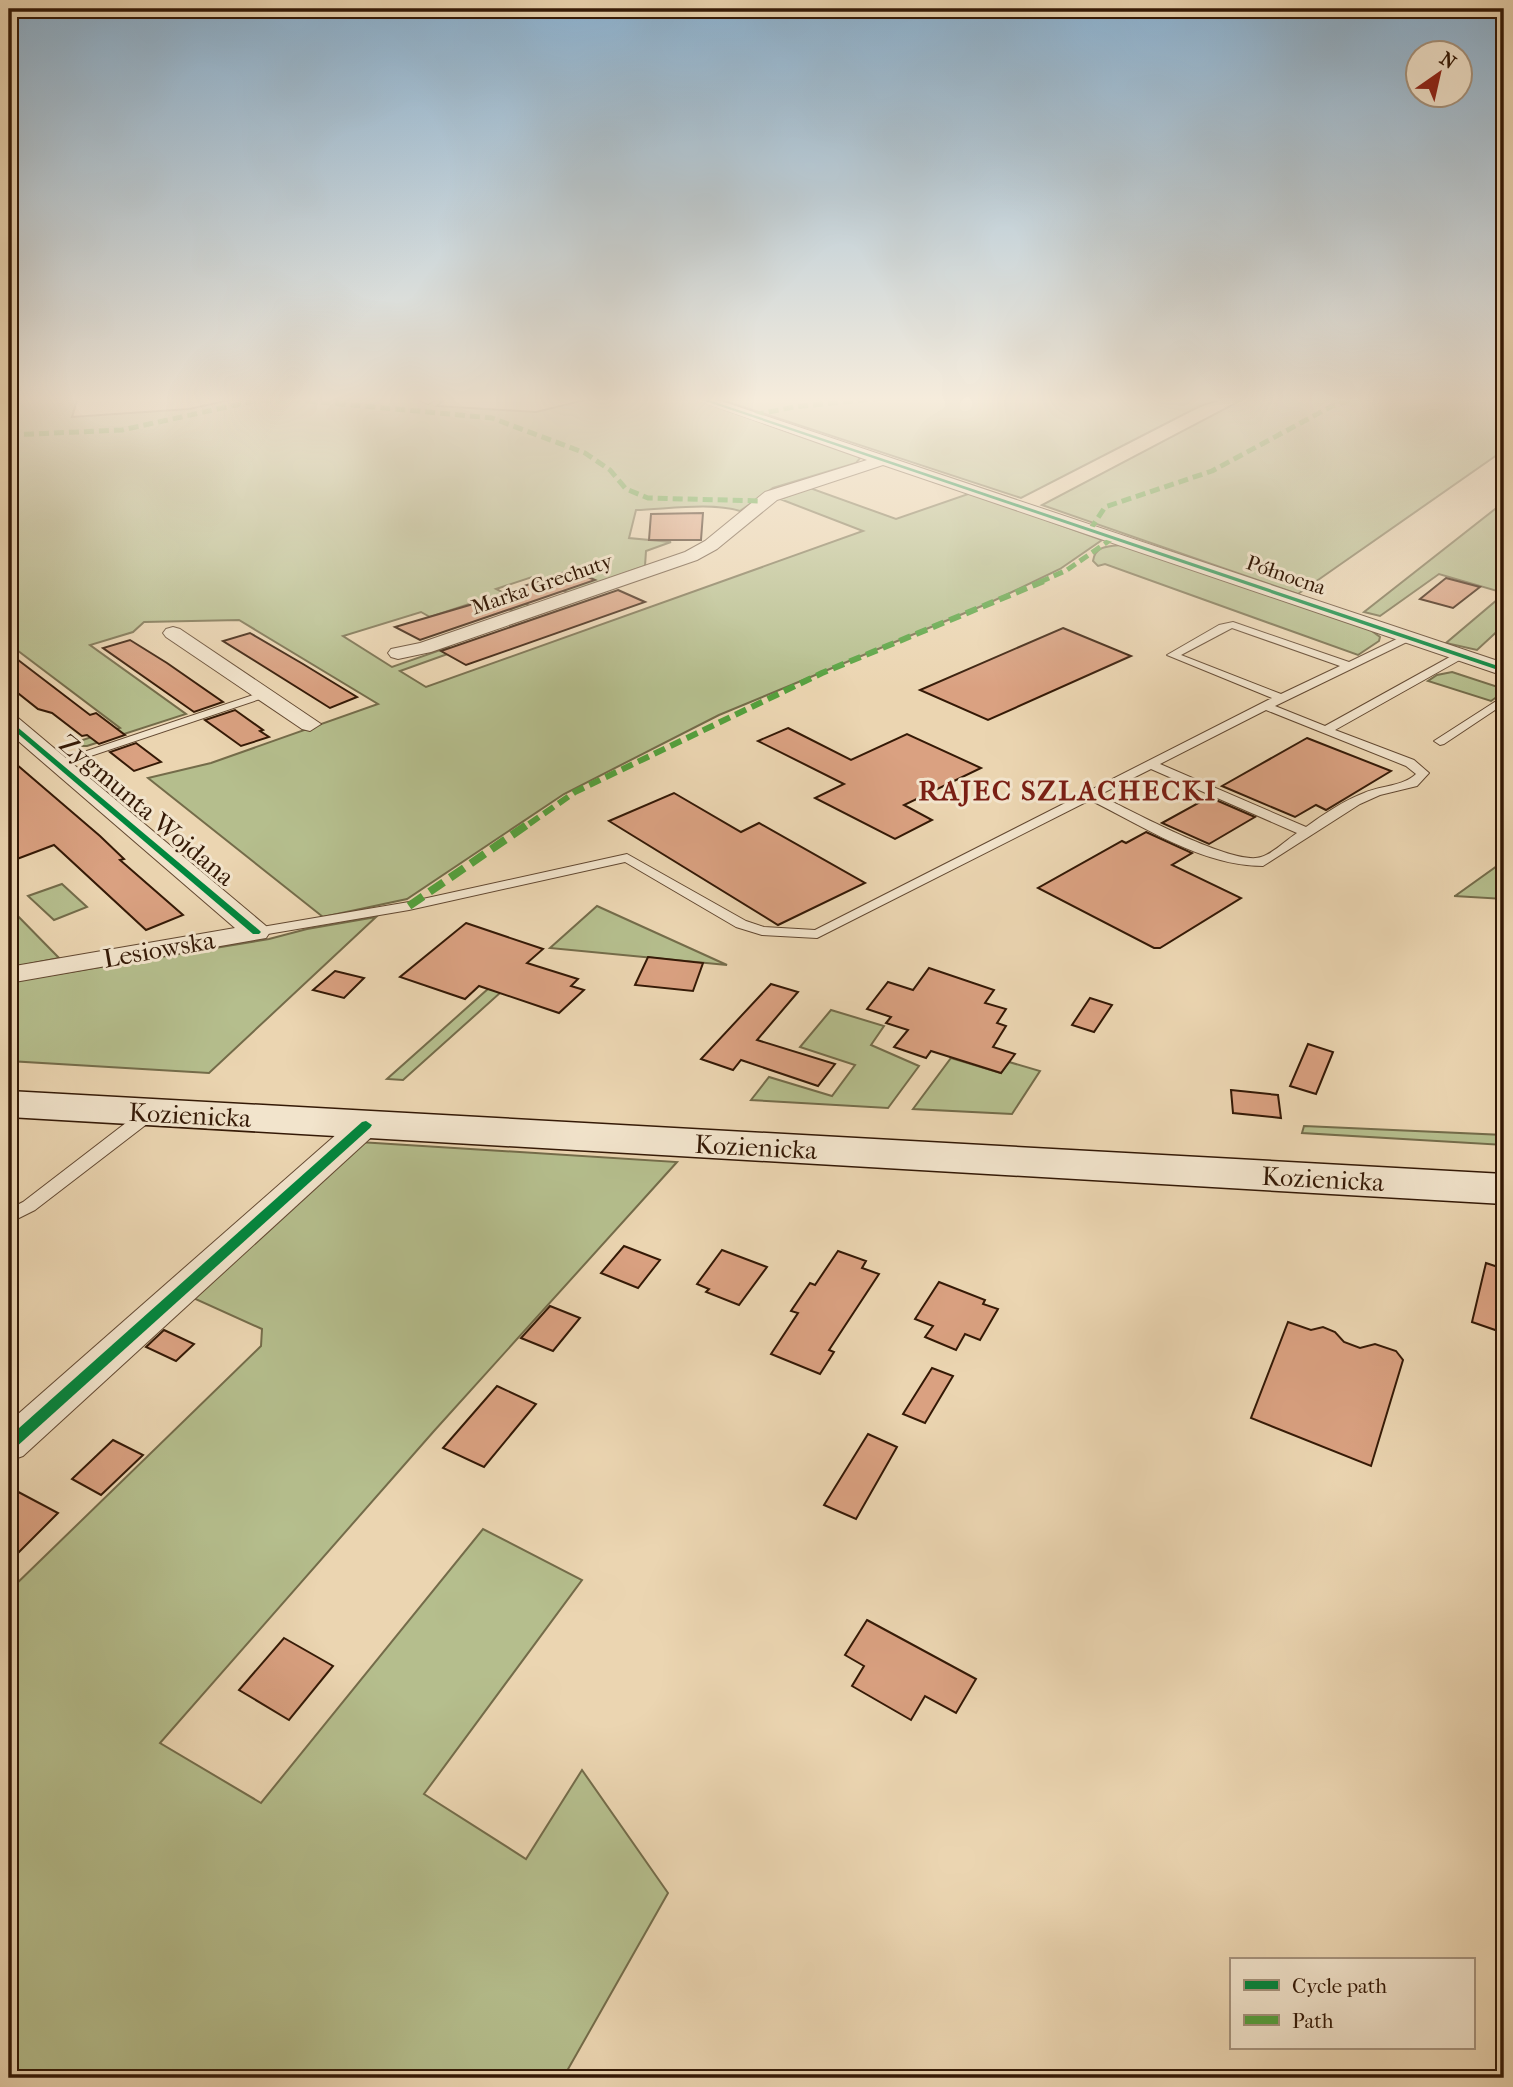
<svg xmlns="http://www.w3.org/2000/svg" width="1513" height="2087" font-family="'IM FELL French Canon',serif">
  <rect width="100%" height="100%" fill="#ebd5b1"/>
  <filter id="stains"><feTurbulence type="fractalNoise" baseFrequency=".00286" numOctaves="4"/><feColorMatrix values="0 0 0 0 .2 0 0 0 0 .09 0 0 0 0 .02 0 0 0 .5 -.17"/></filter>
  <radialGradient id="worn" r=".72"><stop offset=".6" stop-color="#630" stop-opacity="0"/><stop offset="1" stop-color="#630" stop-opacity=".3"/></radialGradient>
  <g fill="#b5be8d" stroke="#746c4a" stroke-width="2">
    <path d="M9,397H78L72,417L189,409L234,399L227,397L343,400L338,397H416L427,401L444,400L437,406L536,412L597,397H688L862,456L856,463L773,488L740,511C711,502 668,509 636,510L629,538L671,542L646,551L645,566L568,593L532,577L496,589L530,606L513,611L487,598L430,617L421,612L343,636L392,667L449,647L456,651L400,671L426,687L863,531L780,499L810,488L896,519L971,493L1102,540L1060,569L989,603L719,715L564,794L407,899L323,917L148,778L211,763L378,704L239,620L144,622L133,632L90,645L186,714L87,746H64L120,728L9,644Z"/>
    <polygon points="713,397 1504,397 1504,450 1298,594 1042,505 1240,401 1222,399 1198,407 1021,498"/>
    <polygon points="1504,502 1504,593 1439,574 1380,616 1364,612"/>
    <path d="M1121,545L1369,629L1380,637L1379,641L1358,655L1105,564L1098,566L1093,561C1095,546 1108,546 1121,545Z"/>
    <polygon points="1504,594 1504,625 1477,650 1446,643"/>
    <polygon points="1452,672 1498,687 1501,694 1491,701 1428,681 1437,675"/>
    <polygon points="1504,861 1504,899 1454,896 1455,896"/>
    <polygon points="62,884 87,907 54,920 28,896"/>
    <polygon points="597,906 727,965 550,948"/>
    <polygon points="9,907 59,958 9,968"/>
    <polygon points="376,917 209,1073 9,1061 9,982 269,939 307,929"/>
    <polygon points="498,980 510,984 403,1080 387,1079"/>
    <polygon points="831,1010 884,1026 871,1045 919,1066 888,1108 751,1100 769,1077 832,1096 855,1065 800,1047"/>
    <polygon points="951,1058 1001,1073 1009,1062 1040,1071 1012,1114 913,1109"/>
    <polygon points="1304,1126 1504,1135 1504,1145 1302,1133"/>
    <polygon points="359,1142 677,1162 434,1431 160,1743 261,1803 483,1529 582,1580 424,1794 526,1859 582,1770 668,1893 563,2078 9,2078 9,1591 261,1346 262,1329 191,1297"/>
  </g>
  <g fill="#daa181" stroke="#341906" stroke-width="2">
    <polygon points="703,513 701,540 649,540 651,514"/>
    <polygon points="571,570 595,580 420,640 395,627 524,589 521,587"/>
    <polygon points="1446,578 1480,587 1453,608 1420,599"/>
    <polygon points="618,590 645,602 466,665 441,651"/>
    <polygon points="1063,628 1131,656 988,720 920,690"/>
    <polygon points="250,633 303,664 357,697 330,708 223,641"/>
    <polygon points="130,640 167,663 223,702 194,712 103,648"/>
    <polygon points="9,653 90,715 96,713 125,735 99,744 87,735 82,736 52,713 38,709 9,686"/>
    <polygon points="235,710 263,730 260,731 269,737 241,746 205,720"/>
    <polygon points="788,728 851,760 907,734 981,768 904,805 932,820 895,839 815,798 844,784 758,741"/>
    <polygon points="1307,738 1391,771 1326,810 1316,805 1295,817 1222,786"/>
    <polygon points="136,743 161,762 134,771 110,752"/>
    <polygon points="9,758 100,836 124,859 120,860 183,915 146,930 54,845 9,862"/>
    <polygon points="674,793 741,832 759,823 865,883 778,925 609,821"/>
    <polygon points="1209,797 1255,817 1209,844 1162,823"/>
    <polygon points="1146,832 1192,853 1172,865 1241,898 1160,948 1154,948 1038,888 1122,841 1126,843"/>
    <polygon points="466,923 543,949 527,963 578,979 571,986 584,990 559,1013 479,986 465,999 400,977"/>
    <polygon points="648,957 703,963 693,991 635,985"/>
    <polygon points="929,968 994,990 985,1003 1006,1009 997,1023 1006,1026 993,1047 1015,1054 1001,1073 931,1051 926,1058 894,1047 908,1030 886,1023 891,1017 867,1009 888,982 913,990"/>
    <polygon points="335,971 364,978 344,998 313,990"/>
    <polygon points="771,984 798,992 757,1040 835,1064 818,1086 741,1060 733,1070 701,1059"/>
    <polygon points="1090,998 1112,1005 1094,1032 1072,1025"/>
    <polygon points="1308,1044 1333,1052 1316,1094 1290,1086"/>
    <polygon points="1231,1090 1278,1095 1281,1118 1233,1113"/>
    <polygon points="624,1246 660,1260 638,1288 601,1273"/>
    <polygon points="722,1250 767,1267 739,1305 706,1292 709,1289 697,1284"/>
    <polygon points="838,1251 866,1261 862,1268 879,1274 829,1350 834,1352 820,1374 771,1354 798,1313 791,1311 810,1283 815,1285"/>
    <polygon points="1486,1263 1504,1269 1504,1333 1472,1322"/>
    <polygon points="939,1282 985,1300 983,1304 998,1309 980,1340 965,1334 956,1350 925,1337 933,1326 915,1319"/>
    <polygon points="550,1306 580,1318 553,1351 521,1338"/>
    <polygon points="1288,1322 1311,1330 1323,1327 1335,1332 1344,1342 1360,1348 1375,1344 1396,1351 1403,1360 1371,1466 1251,1418"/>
    <polygon points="164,1330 194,1344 176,1361 146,1347"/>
    <polygon points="932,1368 953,1376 925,1423 903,1414"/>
    <polygon points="497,1386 536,1404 484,1467 443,1448"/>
    <polygon points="868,1434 897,1447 856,1519 824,1505"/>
    <polygon points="113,1440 143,1455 101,1495 72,1479"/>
    <polygon points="9,1487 58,1513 9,1562"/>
    <polygon points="867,1620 976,1679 956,1713 925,1696 911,1720 852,1686 864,1666 845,1655"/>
    <polygon points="284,1638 333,1666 289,1720 239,1690"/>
  </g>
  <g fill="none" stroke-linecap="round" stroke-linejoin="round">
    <defs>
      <g id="lane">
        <path d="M1233,622L1349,662L1405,635H1413V639L1275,706L1325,726L1457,653H1465V657L1335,730L1414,760L1429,773L1417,786L1380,795L1360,804L1263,866C1202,866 1143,826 1090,800L817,938L762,935L736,927L625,862L409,910L256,936L249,932L256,928L409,902L627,854L746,921L764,927L815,930L1272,698L1167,655L1219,625ZM1232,628L1340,666L1281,694L1181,655ZM1266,710L1406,766L1416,774C1402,787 1381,785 1364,793C1343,801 1324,814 1306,827L1160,764ZM1151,769L1297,833C1286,840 1274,853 1261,857C1234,867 1128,809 1099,795Z"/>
        <polygon points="265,691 271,694 269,696 61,766 53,766 51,763"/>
        <polygon points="1504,696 1504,704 1444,744 1440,745 1434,741"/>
        <polygon points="150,1108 156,1109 158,1113 156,1117 35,1210 9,1223 9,1209 23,1202 144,1109"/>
      </g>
      <g id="street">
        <polygon points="413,397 432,397 435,400 428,404"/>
        <polygon points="689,397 709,397 1504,663 1504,676 883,465 777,500 717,549 697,560 431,652 398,659 391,657 388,653 391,649 420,643 685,552 705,541 765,492 867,460"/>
        <polygon points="173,627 180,629 321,724 310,731 302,729 166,637 163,633 166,629"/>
        <polygon points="9,715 17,717 266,926 270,932 266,938 9,983 9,967 235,928 9,733"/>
        <polygon points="366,1115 377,1118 382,1125 377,1132 23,1456 9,1461 9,1422 355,1118"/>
      </g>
      <polygon id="secondary" points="9,1091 1504,1174 1504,1204 9,1117"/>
    </defs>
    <use href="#lane" stroke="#624831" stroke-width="2"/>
    <use href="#street" stroke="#624831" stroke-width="2"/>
    <use href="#secondary" stroke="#341906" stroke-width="3"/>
    <use href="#lane" fill="#f2e4cc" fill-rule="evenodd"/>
    <use href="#street" fill="#f2e4cc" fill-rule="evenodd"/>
    <use href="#secondary" fill="#f2e4cc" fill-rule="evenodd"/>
    <g stroke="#53a13d" stroke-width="5" stroke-dasharray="10 5" stroke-linecap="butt">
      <polyline points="754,415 794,407 893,397"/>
      <polyline points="9,435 122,430 254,401 298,400 492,418 585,453 610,470 626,489 648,498 762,501"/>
      <polyline points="1090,530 1105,507 1212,471 1332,406 1361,397"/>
      <polyline points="1040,582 1067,570 1113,538"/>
    </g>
    <polyline stroke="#53a13d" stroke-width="6" stroke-dasharray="12 6" stroke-linecap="butt" points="529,824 575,792 822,673 1044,581"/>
    <polyline stroke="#53a13d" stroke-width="8" stroke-dasharray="17 8" stroke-linecap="butt" points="409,906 531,822"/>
    <defs>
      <g id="cycleway">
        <polygon points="693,397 700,397 1504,668 1504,672"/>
        <polygon points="9,720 259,930 261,932 259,934 253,934 9,726"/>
        <polygon points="366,1121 372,1125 370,1128 14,1449 9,1451 9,1437 362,1122"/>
      </g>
    </defs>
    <use href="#cycleway" stroke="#f2e4cc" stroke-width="5"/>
    <use href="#cycleway" fill="#00873e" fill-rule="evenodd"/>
  </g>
  <linearGradient id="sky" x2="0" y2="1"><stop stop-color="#8bb4d5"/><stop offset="0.58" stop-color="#f6ecdc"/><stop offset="1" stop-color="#f6ecdc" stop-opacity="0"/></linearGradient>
  <rect width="1513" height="689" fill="url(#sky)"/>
  <g text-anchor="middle" stroke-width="6" stroke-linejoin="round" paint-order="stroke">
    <g font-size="21" fill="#341906" stroke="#f2e4cc">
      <text transform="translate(1286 575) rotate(19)" y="7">Północna</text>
      <text transform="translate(542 584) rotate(-19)" y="7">Marka Grechuty</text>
    </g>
    <g font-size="26" fill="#341906" stroke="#f2e4cc">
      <text transform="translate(147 810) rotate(40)" y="9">Zygmunta Wojdana</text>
      <text transform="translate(159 949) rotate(-10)" y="9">Lesiowska</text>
      <text transform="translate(190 1115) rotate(3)" y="9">Kozienicka</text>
      <text transform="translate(756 1147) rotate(3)" y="9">Kozienicka</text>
      <text transform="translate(1323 1179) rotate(3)" y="9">Kozienicka</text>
    </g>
    <g font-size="28" font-weight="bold" letter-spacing="2" fill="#7a1f14" stroke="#f2e4cc">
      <text x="1068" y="800">RAJEC SZLACHECKI</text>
    </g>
  </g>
  <rect width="1513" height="2087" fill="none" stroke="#ebd5b1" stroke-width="35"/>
  <rect x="10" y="10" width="1492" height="2066" fill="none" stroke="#341906" stroke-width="3.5"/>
  <rect x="18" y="18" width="1478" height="2052" fill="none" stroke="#341906" stroke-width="2"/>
  <rect x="1230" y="1958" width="245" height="91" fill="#f2e4cc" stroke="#a6937d" stroke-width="2"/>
  <rect x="1244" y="1980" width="35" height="10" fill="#00873e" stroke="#a6937d" stroke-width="2"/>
  <text x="1292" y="1993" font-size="21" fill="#341906">Cycle path</text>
  <rect x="1244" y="2015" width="35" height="10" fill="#53a13d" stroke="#a6937d" stroke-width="2"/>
  <text x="1292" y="2028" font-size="21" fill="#341906">Path</text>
  <g transform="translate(1439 74) rotate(34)"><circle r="33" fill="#f2e4cc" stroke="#a6937d" stroke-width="2"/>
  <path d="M0-5L12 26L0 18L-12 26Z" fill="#8f2418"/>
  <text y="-10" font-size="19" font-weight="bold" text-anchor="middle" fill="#341906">N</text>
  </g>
  <rect width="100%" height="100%" filter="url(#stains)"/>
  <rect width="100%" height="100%" fill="url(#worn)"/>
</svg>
